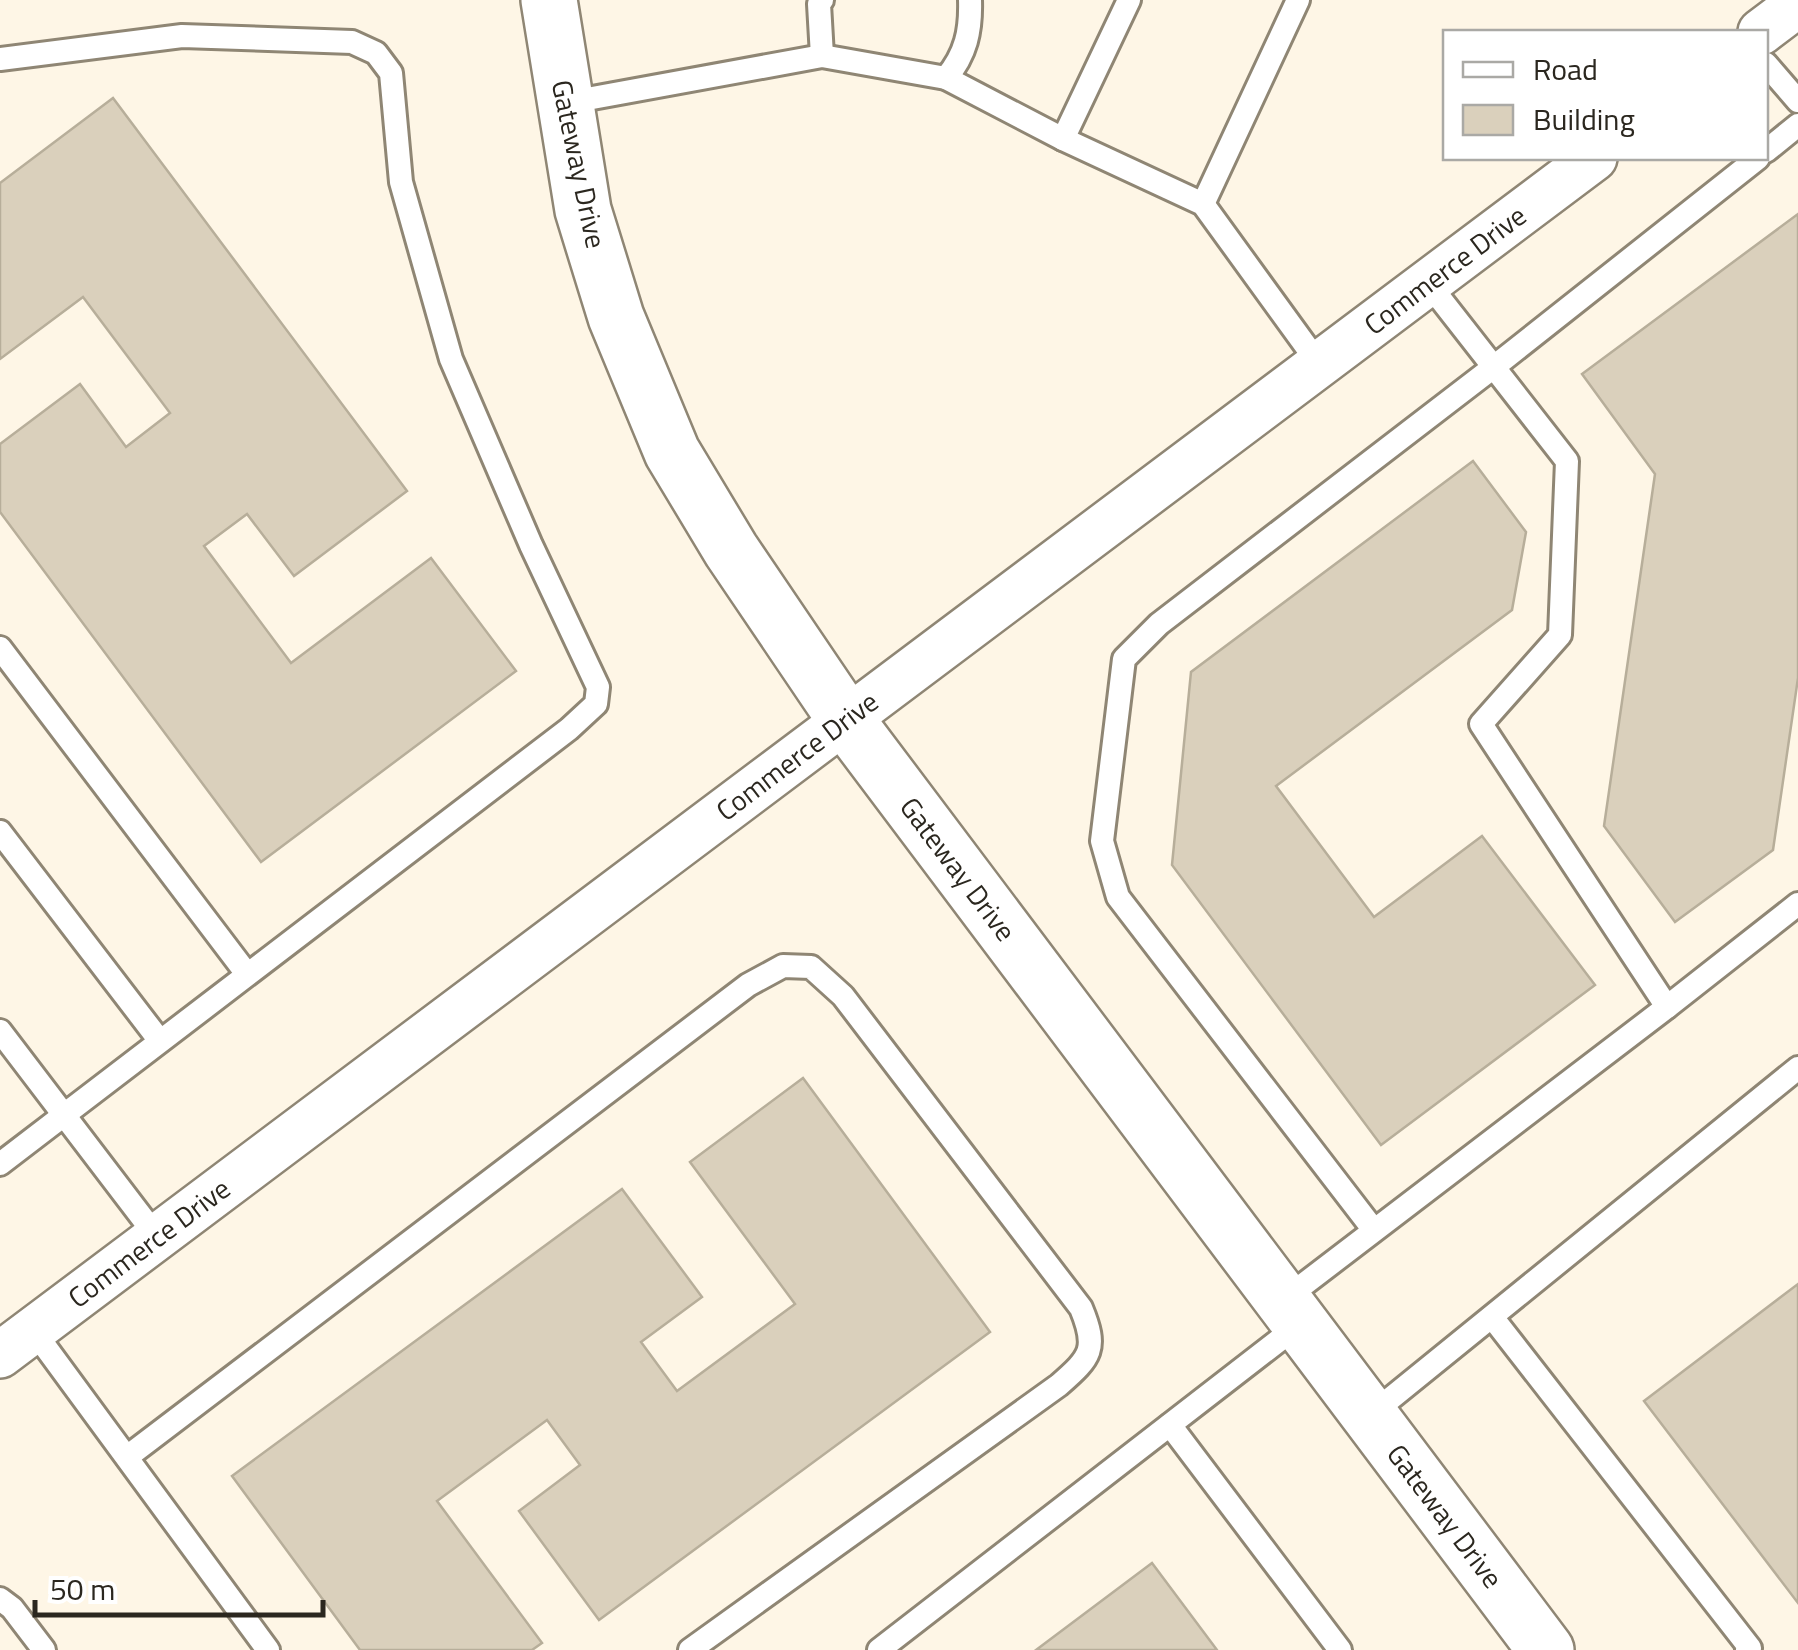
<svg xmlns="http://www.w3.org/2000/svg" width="1798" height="1650" font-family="'Titillium Web',sans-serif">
  <rect width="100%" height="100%" fill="#fef6e6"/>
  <g fill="#dad0bc" stroke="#b7ae9a" stroke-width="2.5">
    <polygon points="113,98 407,491 294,576 247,514 204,546 291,663 431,558 516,671 261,862 0,512 0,444 80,384 126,447 170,413 83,297 0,359 0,183"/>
    <polygon points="1798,214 1798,678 1773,850 1675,922 1604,826 1655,474 1582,374"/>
    <polygon points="1473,461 1526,532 1512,610 1276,786 1374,917 1482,836 1595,985 1381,1145 1172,865 1191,672"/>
    <polygon points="803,1078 990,1332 599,1620 519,1511 580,1465 547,1420 437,1501 542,1643 532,1650 360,1650 232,1476 622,1189 702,1297 641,1342 677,1391 795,1304 690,1162"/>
    <polygon points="1798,1284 1798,1603 1644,1401"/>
    <polygon points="1152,1563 1217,1650 1036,1650"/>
  </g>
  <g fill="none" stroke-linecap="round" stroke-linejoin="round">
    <defs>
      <g id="service">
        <polyline points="822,0 819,4 822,56"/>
        <polyline points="0,59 182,36 352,42 376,53 391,73 401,182 451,359 531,545 598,687 596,704 569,729 64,1115 0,1031"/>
        <polyline points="1766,64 1798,101"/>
        <path d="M946,78C966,54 971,31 970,0"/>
        <polyline points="565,103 822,56 946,78 1063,139 1203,204 1319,364"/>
        <polyline points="1063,139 1129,0"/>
        <polyline points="1766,151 1798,125"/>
        <polyline points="1203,204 1298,0"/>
        <polyline points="1428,283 1567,461 1560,635 1481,724 1667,1007 1798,904"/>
        <polyline points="0,648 247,974"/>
        <polyline points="0,832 160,1041"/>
        <polyline points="0,1164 64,1115 157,1237"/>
        <polyline points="1373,1229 1118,897 1102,841 1124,659 1159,624 1495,366 1758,158"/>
        <polyline points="1282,1301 1667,1007"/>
        <polyline points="1492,1317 1750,1648 1747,1650"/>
        <polyline points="33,1330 268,1650"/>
        <polyline points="1369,1416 1798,1068"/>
        <polyline points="1170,1425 1340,1650"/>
        <path d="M127,1457L748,985L783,966L811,967L843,996L1081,1308C1098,1349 1091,1357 1059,1385L690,1650"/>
        <polyline points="0,1599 12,1608 44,1650"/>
        <polyline points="879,1650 1300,1324"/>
      </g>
      <g id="minor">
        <polyline points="1761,32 1798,4"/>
        <polyline points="0,1355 1594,158"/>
      </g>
      <polyline id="tertiary" points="549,0 583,210 616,317 672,452 731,550 846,720 1546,1650"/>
    </defs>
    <use href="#service" stroke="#8f8674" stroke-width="28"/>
    <use href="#minor" stroke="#8f8674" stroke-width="50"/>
    <use href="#tertiary" stroke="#8f8674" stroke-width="60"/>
    <use href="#service" stroke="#fff" stroke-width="22"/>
    <use href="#minor" stroke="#fff" stroke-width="45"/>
    <use href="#tertiary" stroke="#fff" stroke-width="55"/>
  </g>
  <g text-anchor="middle" stroke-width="8" stroke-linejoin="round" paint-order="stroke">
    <g font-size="28" fill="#2b271f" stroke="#fff">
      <text transform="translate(579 164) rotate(78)" y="10">Gateway Drive</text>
      <text transform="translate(1445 270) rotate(-37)" y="10">Commerce Drive</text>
      <text transform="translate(797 756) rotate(-37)" y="10">Commerce Drive</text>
      <text transform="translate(958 869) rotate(53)" y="10">Gateway Drive</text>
      <text transform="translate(149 1243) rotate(-37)" y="10">Commerce Drive</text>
      <text transform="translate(1445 1516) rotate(53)" y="10">Gateway Drive</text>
    </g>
  </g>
  <rect x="1443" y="30" width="325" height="130" fill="#ffffff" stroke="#aaa9a5" stroke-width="2.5"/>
  <rect x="1463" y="62" width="50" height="15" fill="#ffffff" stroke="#aaa9a5" stroke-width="2.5"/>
  <text x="1533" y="80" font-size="30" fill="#2b271f">Road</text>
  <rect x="1463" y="105" width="50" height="30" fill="#dad0bc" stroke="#aaa9a5" stroke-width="2.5"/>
  <text x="1533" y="130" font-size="30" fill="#2b271f">Building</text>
  <path d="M35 1600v15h288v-15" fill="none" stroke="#2b271f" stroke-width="5"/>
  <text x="50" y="1600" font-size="30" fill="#2b271f" stroke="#ffffff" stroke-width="8" paint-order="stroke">50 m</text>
</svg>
